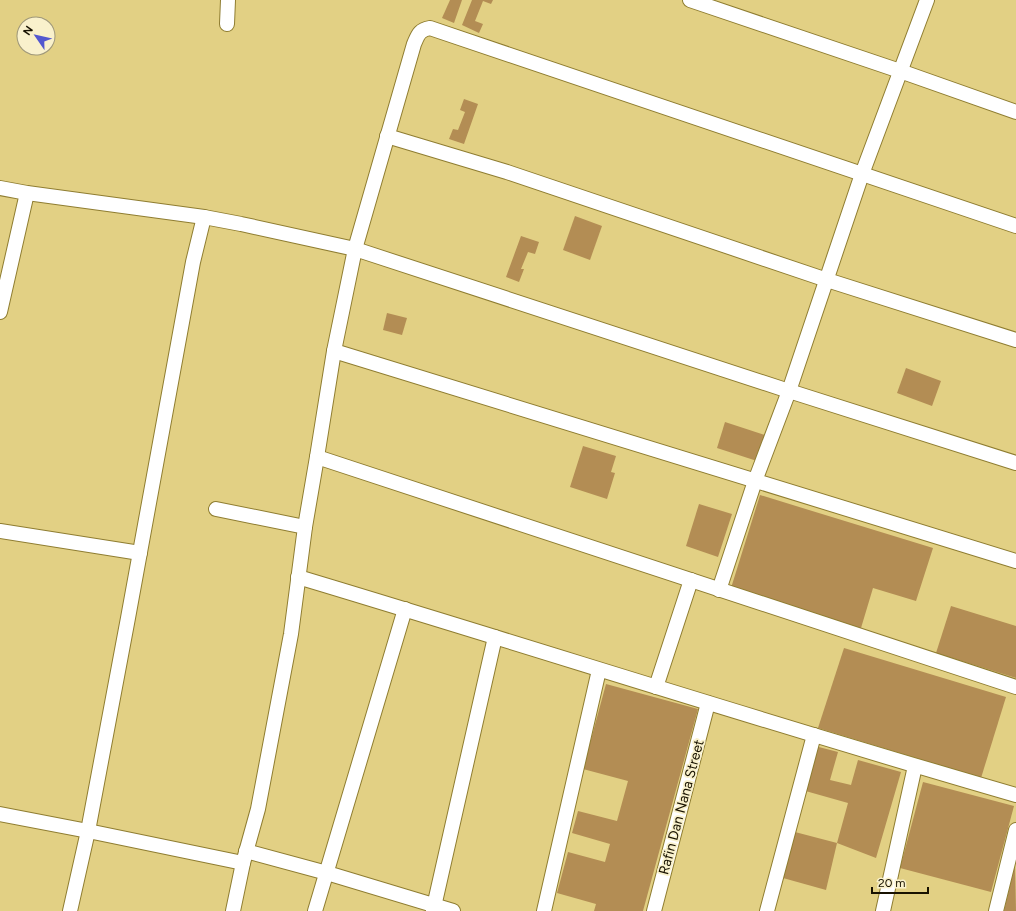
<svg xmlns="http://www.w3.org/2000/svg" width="1016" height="911" font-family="Figtree,sans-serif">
  <rect width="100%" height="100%" fill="#e2d084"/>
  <g fill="#b38d54">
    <polygon points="450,0 462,0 454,23 442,18"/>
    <polygon points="472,0 493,0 491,4 483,1 475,21 483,24 479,33 462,25"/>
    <polygon points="464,99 478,104 464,144 449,139 453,129 458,130 465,112 460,110"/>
    <polygon points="575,216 602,226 590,260 563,250"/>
    <polygon points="521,236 539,242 535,254 528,252 521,269 524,269 519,282 506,277"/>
    <polygon points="387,313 407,318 402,335 383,330"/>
    <polygon points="906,368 941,381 932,406 897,393"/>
    <polygon points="725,422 765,435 757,461 717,448"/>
    <polygon points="583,446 616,456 611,472 615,473 607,499 570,487"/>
    <polygon points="760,495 933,548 916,601 873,588 861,628 731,588"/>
    <polygon points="699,504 732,514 718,557 686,546"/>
    <polygon points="951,606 1016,626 1016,678 936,653"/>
    <polygon points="844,648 1006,697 981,778 818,728"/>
    <polygon points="606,684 698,709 643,911 594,911 596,904 557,893 568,852 605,862 610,844 572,833 578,811 617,821 628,781 583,769"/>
    <polygon points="815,746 838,752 830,780 851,785 858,760 901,772 876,858 837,843 848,803 802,790"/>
    <polygon points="923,782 1014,806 991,892 900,868"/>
    <polygon points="795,832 837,843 826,890 783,878"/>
    <polygon points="1015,865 1016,911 1004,911"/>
  </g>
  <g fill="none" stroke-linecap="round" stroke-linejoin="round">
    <defs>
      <g id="street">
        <polyline points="690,0 900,71 1016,112"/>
        <polyline points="227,24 228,0"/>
        <polyline points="387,136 507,172 827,280 1016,340"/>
        <polyline points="0,188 27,193 204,217"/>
        <polyline points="0,312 27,193"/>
        <polyline points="334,351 1016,561"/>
        <polyline points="317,457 1016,687"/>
        <polyline points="216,509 305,527"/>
        <polyline points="0,531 140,553"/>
        <path d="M298,577C538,649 776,726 1016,795"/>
        <polyline points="719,590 755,481 789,391 862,174 927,0"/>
        <polyline points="656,687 691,580"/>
        <polyline points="0,814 88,831 243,863"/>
        <polyline points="246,851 327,873 453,911"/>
        <polyline points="70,911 88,831 128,618 193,262 204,217 241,224 355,249 789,391 1016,463"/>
        <path d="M233,911L243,863L258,809L291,634L305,527L317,457L334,351L355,249L414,44C418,35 419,30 430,28L1016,226"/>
        <polyline points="315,911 405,609"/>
        <polyline points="433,911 495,637"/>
        <polyline points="544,911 599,670"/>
        <polyline points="654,911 708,703"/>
        <polyline points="767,911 814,735"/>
        <polyline points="883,911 915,766"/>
        <polyline points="996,911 1016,830"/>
      </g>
    </defs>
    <use href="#street" stroke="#8f7d31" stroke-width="16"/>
    <use href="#street" stroke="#fff" stroke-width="14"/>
  </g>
  <g text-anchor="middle" stroke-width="3.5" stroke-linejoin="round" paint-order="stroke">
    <g font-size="14" fill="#181200" stroke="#f9f1cc">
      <text transform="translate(681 807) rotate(-75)" y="5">Rafin Dan Nana Street</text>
    </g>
  </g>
  <g transform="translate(36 36) rotate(304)"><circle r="19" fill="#f9f1cc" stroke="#9f987a"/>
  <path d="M0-3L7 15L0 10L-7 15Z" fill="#5358cf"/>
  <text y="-6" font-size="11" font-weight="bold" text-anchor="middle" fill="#181200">N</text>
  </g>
  <path d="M872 887v6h56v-6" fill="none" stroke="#181200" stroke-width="2"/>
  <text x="878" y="887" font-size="12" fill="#181200" stroke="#f9f1cc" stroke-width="3" paint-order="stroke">20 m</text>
</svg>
